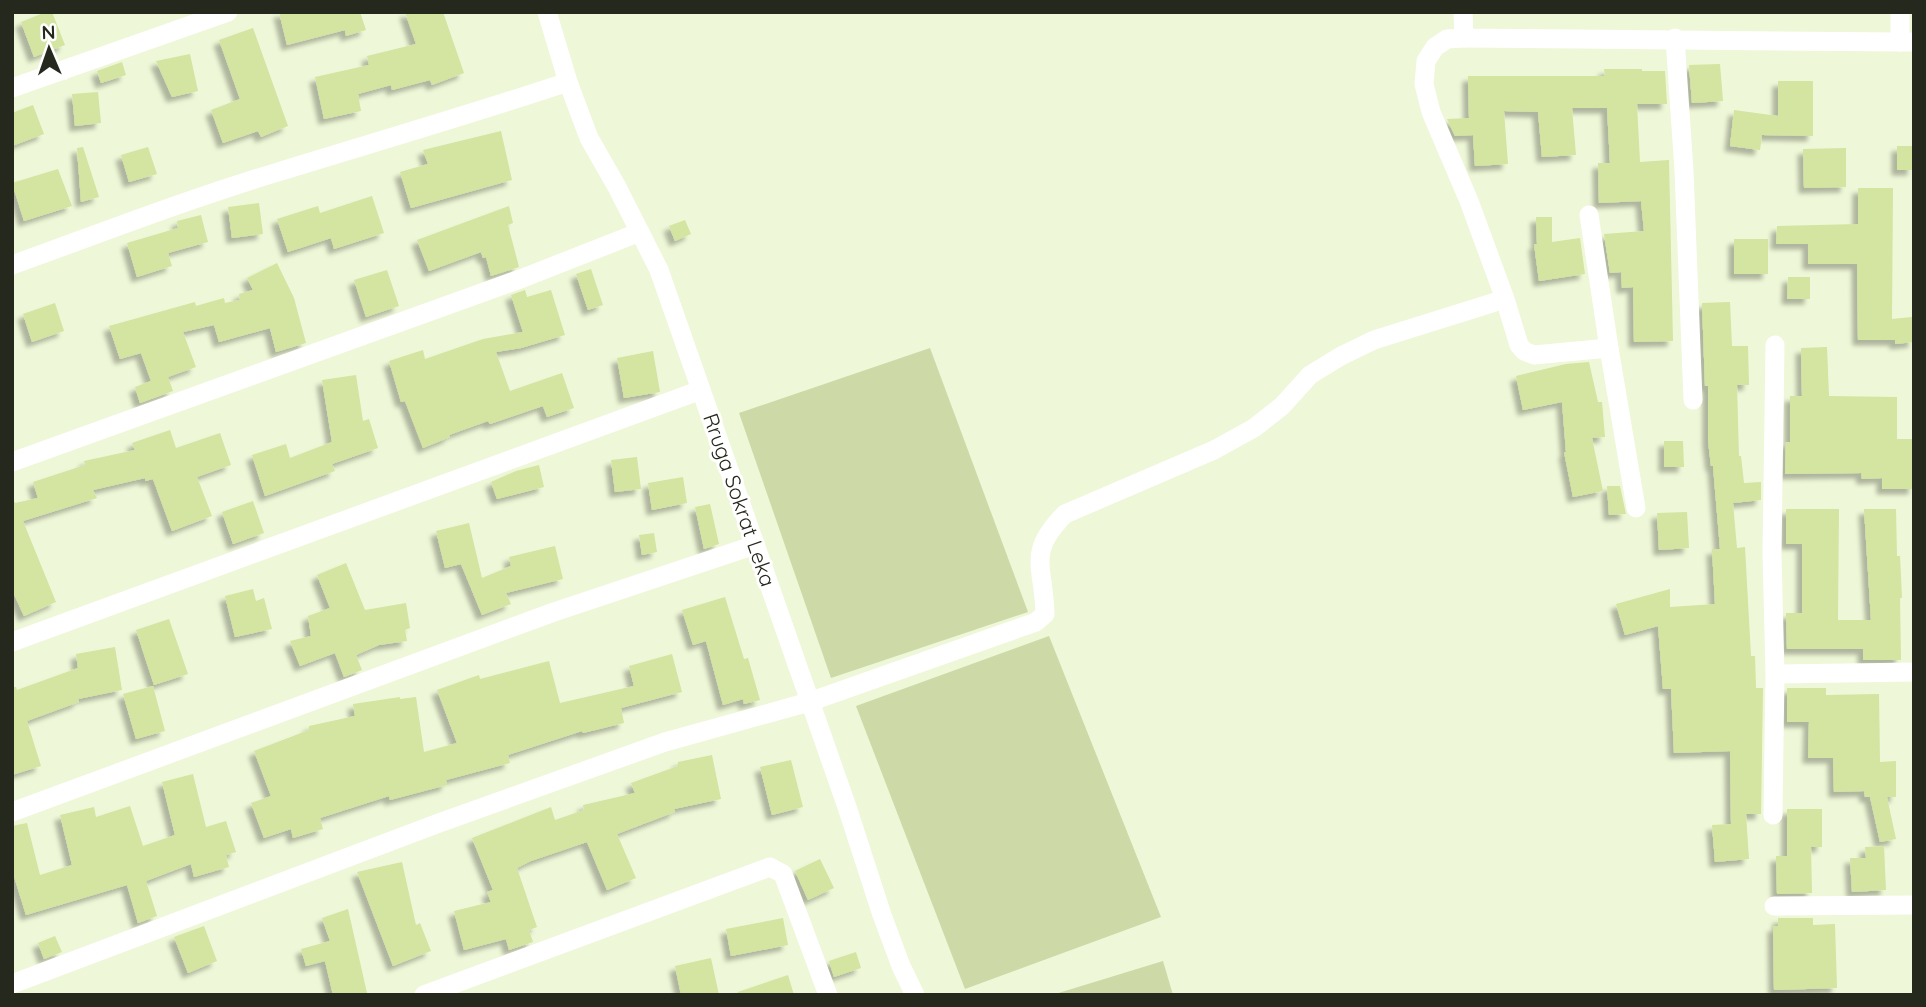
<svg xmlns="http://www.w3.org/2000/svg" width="1926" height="1007" font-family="Quicksand,sans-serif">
  <defs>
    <filter id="shadow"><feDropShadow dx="-5.5" dy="5.5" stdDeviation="2" flood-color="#0004"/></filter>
  </defs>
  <rect width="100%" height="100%" fill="#eef7d7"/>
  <g fill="#cdd9a7">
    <polygon points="930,348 1028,612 831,678 739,413"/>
    <polygon points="1049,636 1161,917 965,989 856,706"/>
    <polygon points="1163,961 1173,995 1052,995"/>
  </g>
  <g fill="#d4e4a1" filter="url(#shadow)">
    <polygon points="46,12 52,12 65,45 34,57 21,22"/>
    <polygon points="279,12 360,12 366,30 346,36 345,30 287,45"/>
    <polygon points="405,12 443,12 464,73 432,85 430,80 392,90 391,85 358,94 361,111 324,119 315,77 369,65 367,56 416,44"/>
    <polygon points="253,28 288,126 261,137 258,131 223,143 211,110 240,99 219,40"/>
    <polygon points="190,54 198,91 172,97 156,61"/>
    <polygon points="122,62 126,75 101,83 97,71"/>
    <polygon points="1720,64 1723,101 1692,103 1689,65"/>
    <polygon points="1604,69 1642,69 1642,71 1665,71 1667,104 1637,104 1640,162 1669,160 1673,341 1634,342 1633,287 1622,288 1621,272 1610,273 1604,234 1644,231 1641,201 1599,203 1598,163 1610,163 1607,108 1572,108 1576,155 1542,157 1538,112 1504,111 1508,164 1475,166 1473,135 1455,136 1447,119 1469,118 1468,76 1605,76"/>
    <polygon points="1778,81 1813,81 1813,136 1762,135 1760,150 1730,146 1734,110 1778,116"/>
    <polygon points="98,92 101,123 75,126 72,94"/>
    <polygon points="33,105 44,134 12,146 12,113"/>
    <polygon points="501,131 512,180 411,208 400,172 428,164 423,150"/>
    <rect x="1897" y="146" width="16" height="24"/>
    <polygon points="83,147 99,197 81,202 77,148"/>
    <polygon points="148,147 157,174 129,182 121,155"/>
    <polygon points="1846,148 1846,187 1804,188 1803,149"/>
    <polygon points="58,169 72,206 24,221 12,183"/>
    <polygon points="1858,188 1893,188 1892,319 1912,317 1914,342 1895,344 1895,340 1858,340 1857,264 1808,264 1808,244 1776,244 1777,226 1858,224"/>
    <polygon points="372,196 384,233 334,249 331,238 288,252 277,219 318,206 320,213"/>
    <polygon points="259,203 263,234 232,238 228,207"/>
    <polygon points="509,206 513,223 508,225 519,267 491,276 486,257 483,258 481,252 429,271 417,240"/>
    <polygon points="201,215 208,242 168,253 172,266 137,277 127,243 178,228 177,221"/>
    <polygon points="1536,217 1552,217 1552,242 1580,238 1585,274 1539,281 1534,244 1537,244"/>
    <polygon points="685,220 691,234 675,241 669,226"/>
    <rect x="1734" y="239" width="34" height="35"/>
    <polygon points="277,263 294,298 306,343 276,352 270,328 219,342 214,325 183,332 196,367 168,377 173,391 140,403 135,387 151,381 141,353 120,359 109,326 195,302 196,306 224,298 225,303 240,300 239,294 253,290 247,278"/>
    <polygon points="591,269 603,305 588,310 576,274"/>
    <polygon points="387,270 399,306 366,317 354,280"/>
    <polygon points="1788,277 1810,277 1810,299 1787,299"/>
    <polygon points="525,290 527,297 551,290 565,335 521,348 496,352 510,391 562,373 574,408 547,417 543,406 490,424 488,421 449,435 450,437 423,448 405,401 401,402 389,361 423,350 425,359 483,339 523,332 511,295"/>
    <polygon points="1730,302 1732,346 1748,346 1749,385 1737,385 1739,456 1741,456 1744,483 1761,482 1761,500 1733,503 1737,548 1745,547 1751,656 1755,656 1756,688 1763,688 1761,814 1746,814 1749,859 1715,862 1712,825 1731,824 1730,751 1674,753 1671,689 1663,689 1658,626 1625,635 1616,604 1670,589 1670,607 1715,604 1712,549 1720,549 1713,466 1711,466 1708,441 1708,386 1705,386 1702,303"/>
    <polygon points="55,303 64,331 32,342 23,314"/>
    <polygon points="1827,347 1829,396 1897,397 1897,439 1914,439 1914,489 1882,489 1882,478 1862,479 1861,473 1785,474 1786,442 1790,442 1790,396 1802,396 1801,348"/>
    <polygon points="653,351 660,392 624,398 617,358"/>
    <polygon points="1589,362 1598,402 1602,402 1605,437 1592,438 1603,491 1573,497 1564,452 1566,452 1562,402 1523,410 1516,376 1566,364"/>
    <polygon points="356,375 363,421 369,419 378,448 332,464 335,471 265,496 252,455 286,444 290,458 332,442 322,380"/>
    <polygon points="170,430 176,448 220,433 231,465 197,477 212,516 172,531 153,479 145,481 145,478 93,490 97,498 23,521 56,602 24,616 12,590 12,498 15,503 38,498 33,482 85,465 84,461 135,450 132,443"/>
    <polygon points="1664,441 1683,441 1684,467 1664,467"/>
    <polygon points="637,457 641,489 615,492 611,460"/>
    <polygon points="539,465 544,487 497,499 491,482 516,471"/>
    <polygon points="683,477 687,503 652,510 648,483"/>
    <polygon points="1607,486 1620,486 1626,514 1609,515"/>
    <polygon points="253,501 264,533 233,544 222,512"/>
    <polygon points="710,504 719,544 704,549 695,507"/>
    <polygon points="1786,509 1839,509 1838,620 1871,620 1864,509 1896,509 1897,556 1900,556 1902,598 1900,598 1901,660 1863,660 1863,649 1787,649 1786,613 1802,613 1802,544 1786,544"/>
    <polygon points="1687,512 1689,548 1659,550 1657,513"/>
    <polygon points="469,523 482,578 511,566 509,557 555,546 563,579 506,593 511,604 482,615 461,564 445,568 436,531"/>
    <polygon points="654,533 657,552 642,555 639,535"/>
    <polygon points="346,563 365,610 406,603 410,628 405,630 407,641 379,645 356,655 362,670 344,677 335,653 300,666 290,641 311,636 308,616 330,608 317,575"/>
    <polygon points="253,589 256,601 264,598 272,629 235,637 225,596"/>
    <polygon points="725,597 744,659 748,658 760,700 744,704 743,699 723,705 706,641 693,645 682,610"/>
    <polygon points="169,619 188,674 154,685 136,630"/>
    <polygon points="115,647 122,690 78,699 79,702 27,721 41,766 12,775 12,687 16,687 17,690 78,668 76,654"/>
    <polygon points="672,654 682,692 621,708 624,723 583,733 582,731 508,755 510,763 446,780 447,785 390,800 389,796 320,818 323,829 293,838 291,829 264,838 251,803 271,796 254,751 309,730 309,726 355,716 353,704 400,697 400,699 416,697 424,752 457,743 437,690 479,675 480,679 549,661 560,703 634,686 629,666"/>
    <polygon points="153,686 165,731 136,739 123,694"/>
    <polygon points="1787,688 1826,688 1826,695 1879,694 1880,762 1896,761 1896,797 1887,797 1896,839 1880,842 1870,797 1865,797 1864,791 1834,792 1833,758 1808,758 1809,722 1787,722"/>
    <polygon points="712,755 721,799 674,809 675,812 617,834 636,878 607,890 587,842 531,861 517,868 537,927 529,930 533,942 509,950 506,939 464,950 454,911 491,902 487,892 493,890 472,838 551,807 555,820 584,810 583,805 635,793 631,783 678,766 678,762"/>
    <polygon points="791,760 803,807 772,815 760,767"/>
    <polygon points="193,774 206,827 226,821 236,852 226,855 229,867 194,877 191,864 146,881 157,916 138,923 127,885 26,915 12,870 12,826 27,823 40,875 72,865 60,815 94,807 96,817 130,806 143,846 175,835 162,782"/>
    <polygon points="1787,809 1822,809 1822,847 1811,847 1812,893 1777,894 1776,856 1787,856"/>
    <polygon points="1884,846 1886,890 1852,892 1850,858 1866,858 1865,847"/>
    <polygon points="820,859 834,888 808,900 795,871"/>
    <polygon points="402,862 416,925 420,923 431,951 393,966 357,872"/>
    <polygon points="348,909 367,993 333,995 325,961 306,966 301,949 330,941 322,918"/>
    <polygon points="783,918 788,945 731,956 726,929"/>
    <polygon points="1778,918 1813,918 1813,925 1835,924 1837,988 1774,990 1773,926 1778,926"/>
    <polygon points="204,926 217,961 188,973 174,937"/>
    <polygon points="55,936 62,952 44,959 38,943"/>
    <polygon points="856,952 861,968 834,977 829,961"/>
    <polygon points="711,958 719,995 681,995 675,966"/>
    <polygon points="788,975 794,995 738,995 738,992"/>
  </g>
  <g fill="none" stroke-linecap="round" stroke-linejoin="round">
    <g stroke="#fff" stroke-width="19">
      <polyline points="547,12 568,82 589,138 617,187 659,270 847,807 882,915 901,966 915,995"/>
      <polyline points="1463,12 1464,38 1900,42"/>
      <polyline points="1900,12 1900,42 1912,42"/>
      <polyline points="1464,38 1447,39 1435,47 1426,61 1424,84 1431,112 1469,201 1505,299 1519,345 1524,351 1534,355 1609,348 1636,508"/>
      <polyline points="1675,38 1684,171 1693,400"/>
      <polyline points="12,88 228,12"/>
      <polyline points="1589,215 1609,348"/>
      <path d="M12,265C101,233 188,199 278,172C375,142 472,114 568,82"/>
      <polyline points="12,462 523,278 640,232"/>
      <polyline points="12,642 701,390"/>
      <polyline points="1775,674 1914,672"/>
      <polyline points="12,812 554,612 755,545"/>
      <polyline points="1773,815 1775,674 1772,553 1775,345"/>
      <polyline points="1774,906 1914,905"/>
      <path d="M12,984L439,823L665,742L809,702L1036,622L1045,614C1044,566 1026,553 1065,514L1214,450L1254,428L1282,406L1310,375L1341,356L1374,340L1505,299"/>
      <polyline points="424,995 770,867 783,874 828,995"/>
    </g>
  </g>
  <g text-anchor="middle" stroke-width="6" stroke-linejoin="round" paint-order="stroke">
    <g font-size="21" fill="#25281c" stroke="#fff">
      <text transform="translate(739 500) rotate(71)" y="7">Rruga Sokrat Leka</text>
    </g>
  </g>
  <rect width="1926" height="1007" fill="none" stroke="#25281c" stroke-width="28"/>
  <g transform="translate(49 49) rotate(358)" stroke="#ffffff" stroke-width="5" paint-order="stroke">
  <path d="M0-5L12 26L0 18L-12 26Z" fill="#25281c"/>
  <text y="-10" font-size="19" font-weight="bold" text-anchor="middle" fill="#25281c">N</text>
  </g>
</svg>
